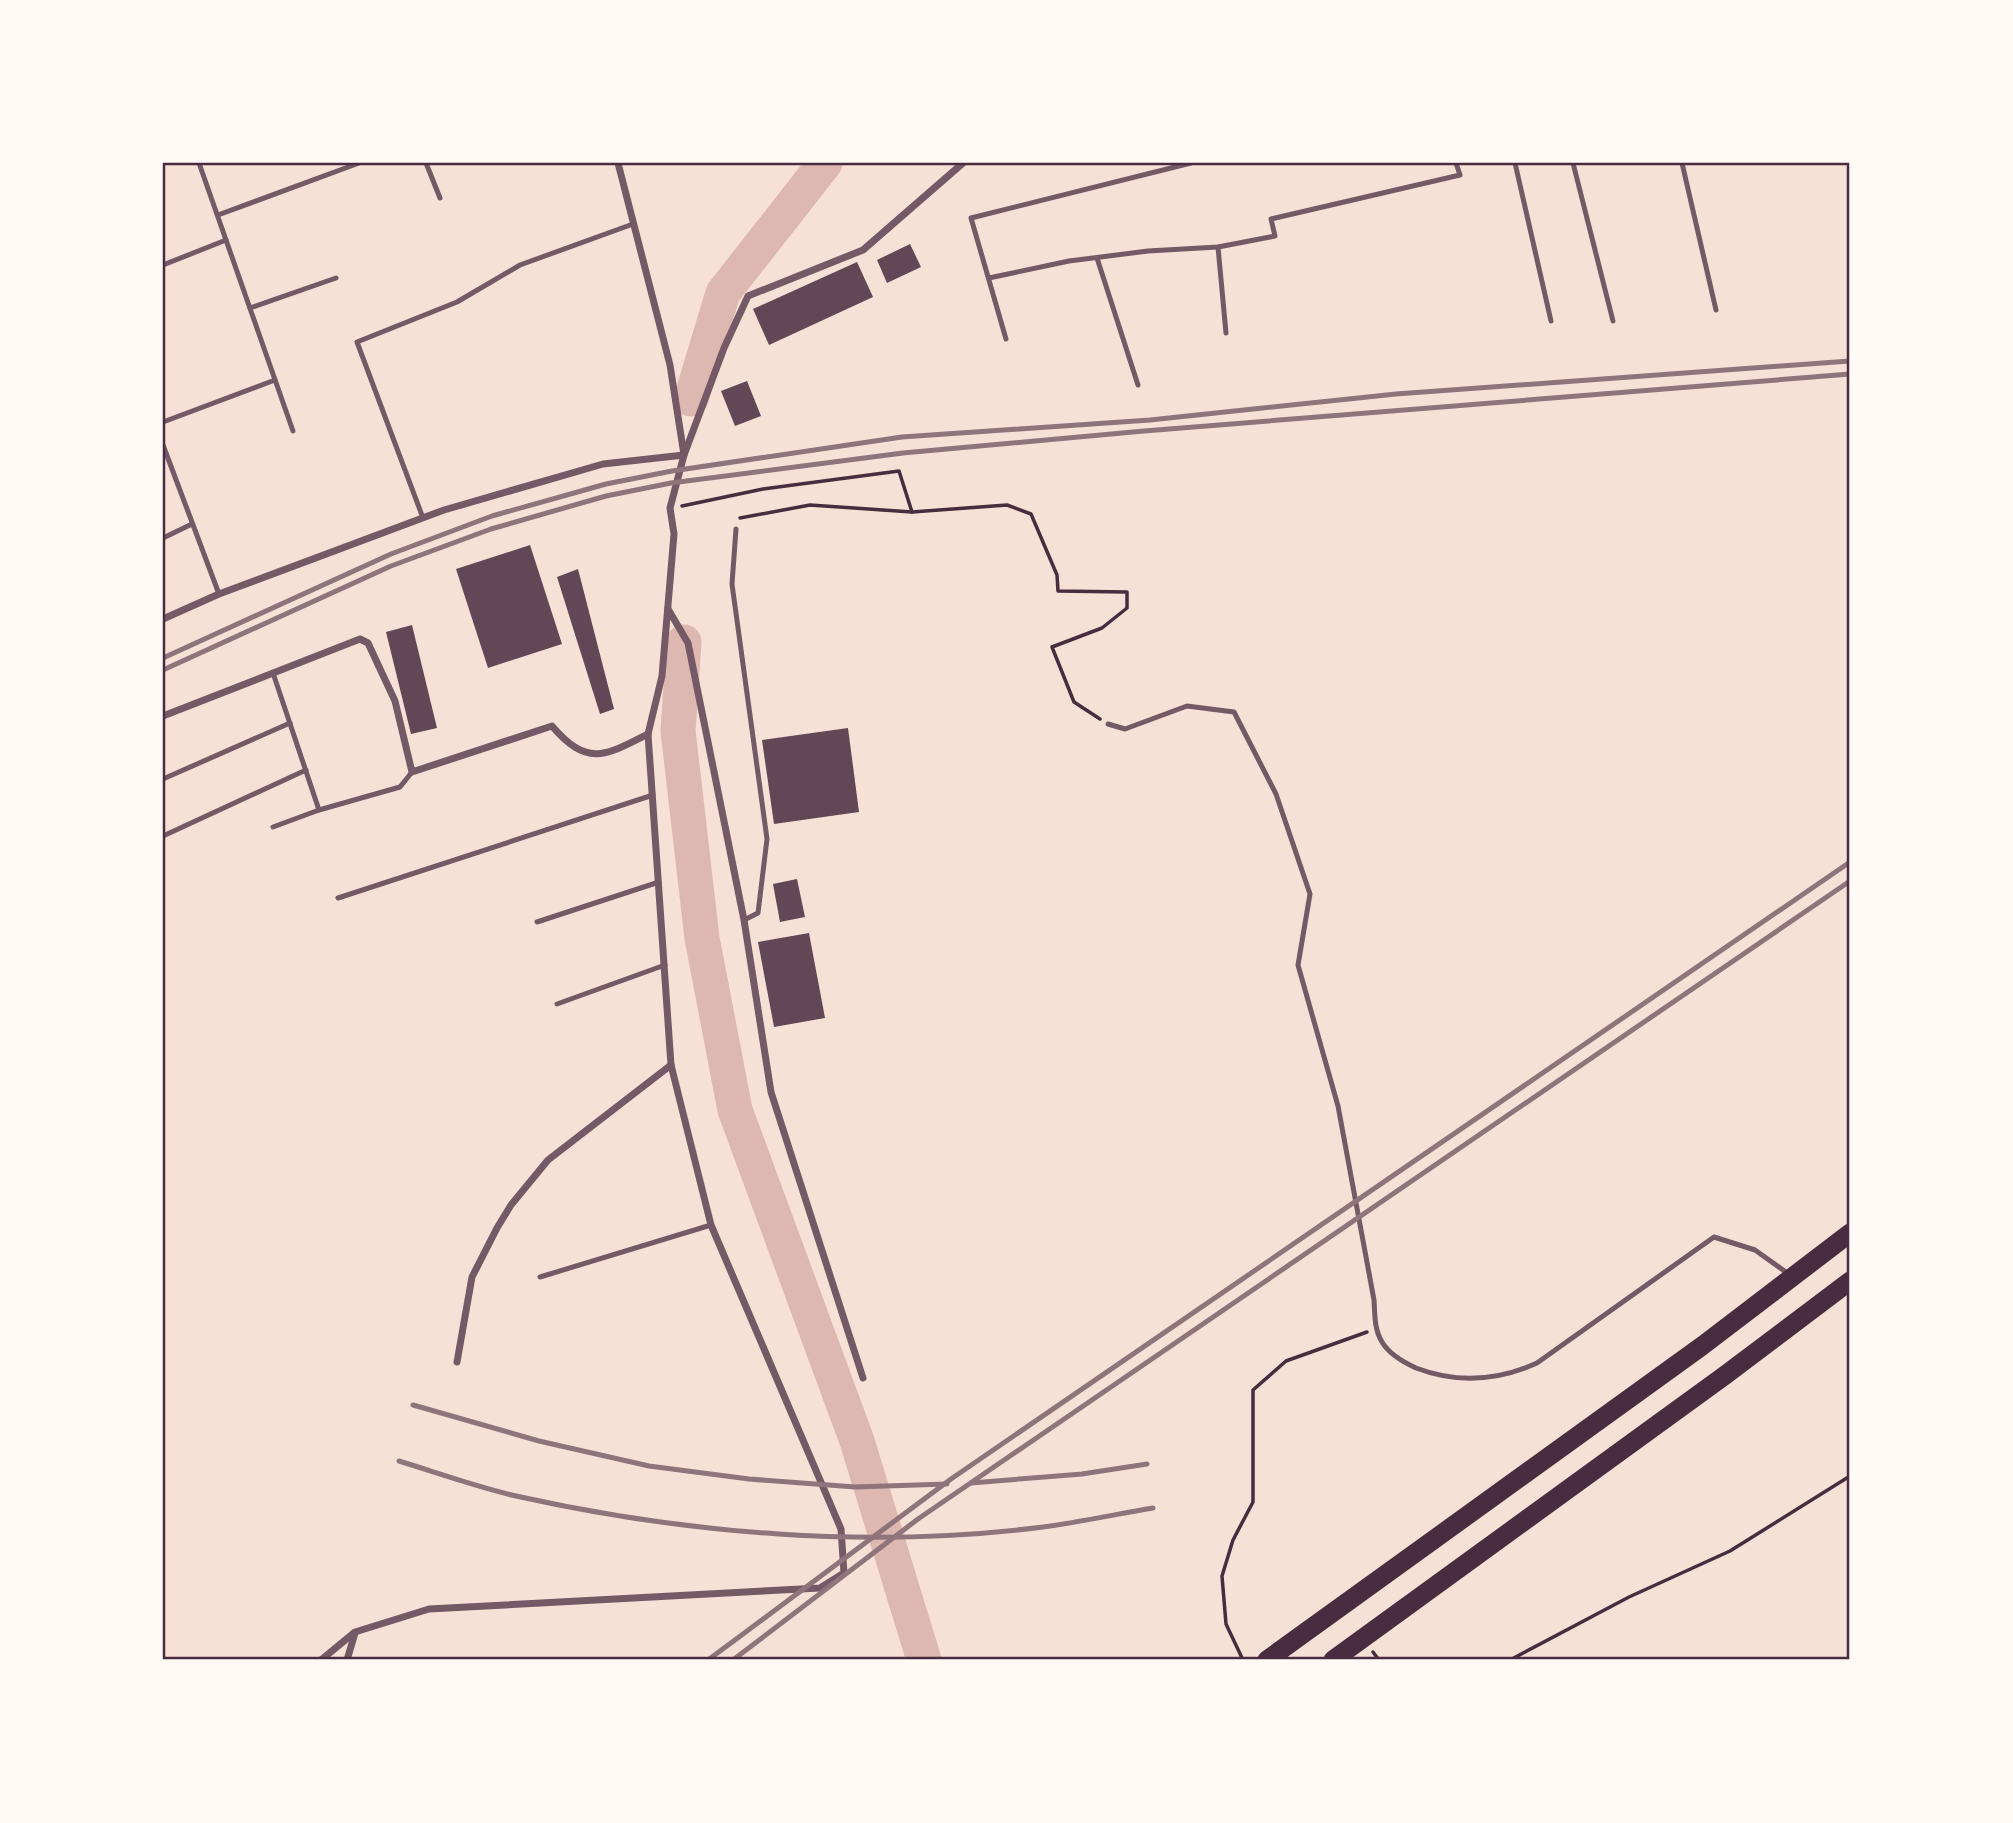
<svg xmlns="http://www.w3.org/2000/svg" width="2013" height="1823" font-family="Rubik,sans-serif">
  <rect width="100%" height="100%" fill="#f7e1d7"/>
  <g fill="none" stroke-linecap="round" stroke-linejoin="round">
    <g stroke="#dcb8b0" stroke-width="35">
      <polyline points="691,399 723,293 825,163"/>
      <polyline points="684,642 678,731 702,938 735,1110 857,1441 924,1660"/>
    </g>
  </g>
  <g fill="#644757">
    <polygon points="910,244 921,267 887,283 877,260"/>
    <polygon points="857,262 873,297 769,345 753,309"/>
    <polygon points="747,381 761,416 735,426 721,391"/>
    <polygon points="530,545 562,644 488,668 456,569"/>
    <polygon points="578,569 614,709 600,714 557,577"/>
    <polygon points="412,625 437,728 411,734 386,632"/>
    <polygon points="848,728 859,812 774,824 762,740"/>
    <polygon points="797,879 805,917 780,922 773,884"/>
    <polygon points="809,933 825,1018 774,1027 758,942"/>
  </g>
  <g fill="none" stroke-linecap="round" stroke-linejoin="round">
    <g stroke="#4a2c40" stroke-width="3.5">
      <polyline points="682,506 763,489 899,471 912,512"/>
      <polyline points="740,518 810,505 912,512 1007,505 1031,514 1057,575 1058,591 1127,592 1127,608 1102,628 1052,647 1074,702 1100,719"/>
      <polyline points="1373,1652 1379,1660"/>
      <polyline points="1243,1660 1226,1624 1222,1576 1233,1540 1253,1502 1253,1390 1286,1361 1367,1332"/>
      <polyline points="1510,1660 1629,1597 1730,1551 1850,1476"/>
    </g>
    <g stroke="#755966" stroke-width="5">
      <polyline points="199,163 293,431"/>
      <polyline points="426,163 440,198"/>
      <polyline points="1515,163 1551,321"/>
      <polyline points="1573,163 1613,321"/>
      <polyline points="1682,163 1716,310"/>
      <polyline points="218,215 359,163"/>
      <polyline points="1218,247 1226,333"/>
      <polyline points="1097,258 1138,385"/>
      <polyline points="163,265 226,240"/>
      <polyline points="989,278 1069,261 1148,251 1218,247 1275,236 1271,219 1460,175 1456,163"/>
      <polyline points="250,308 336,278"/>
      <polyline points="1006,339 971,218 1191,163"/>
      <polyline points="163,422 275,380"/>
      <polyline points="163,445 219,594"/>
      <polyline points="423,518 357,342 457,302 520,265 633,224"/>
      <polyline points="736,529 732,584 767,839 758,913 744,920"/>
      <polyline points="163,538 192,524"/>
      <polyline points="273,673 319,810"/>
      <path d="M1108,724L1125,729L1187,706L1234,712L1276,794L1310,894L1298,965L1338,1106L1374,1300C1375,1314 1374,1329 1382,1342C1389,1354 1403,1362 1416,1368C1458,1384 1497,1381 1537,1363L1714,1237L1755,1250L1790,1275"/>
      <polyline points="163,779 290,723"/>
      <polyline points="273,827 319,810 400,787 412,772"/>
      <polyline points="163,836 306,770"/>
      <polyline points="338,898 653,795"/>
      <polyline points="537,922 659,882"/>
      <polyline points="557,1004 665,965"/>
      <polyline points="540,1277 711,1225"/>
    </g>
    <g stroke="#755966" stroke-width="7">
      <polyline points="668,609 688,643 744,920 771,1092 863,1378"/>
      <polyline points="163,619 219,594 444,510 603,464 684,455 724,348 748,296 863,250 963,163"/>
      <path d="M163,716L360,639L368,643L395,701L412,772L552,726C587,767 605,756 648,734"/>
      <polyline points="457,1362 472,1277 497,1228 511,1205 548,1160 671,1065"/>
      <polyline points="321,1660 355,1632 429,1609 820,1588 844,1573 841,1529 711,1225 671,1065 648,734 662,676 674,534 670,508 684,455 670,365 618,163"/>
      <polyline points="347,1660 355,1633"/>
    </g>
    <g stroke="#4a2c40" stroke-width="19">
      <polyline points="1267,1660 1702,1346 1850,1233"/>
      <polyline points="1333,1660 1724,1376 1850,1281"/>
    </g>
    <g stroke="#8f747c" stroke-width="5">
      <polyline points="163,658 391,554 492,516 606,484 672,471 902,437 1150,420 1396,394 1850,361"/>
      <polyline points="163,670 391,566 491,529 606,496 671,483 903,453 1144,431 1850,374"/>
      <polyline points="413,1405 539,1441 649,1466 749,1479 855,1487 947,1484"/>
      <path d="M399,1461C438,1473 477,1487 516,1496C687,1534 869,1549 1043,1527C1080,1522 1117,1514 1153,1508"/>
      <polyline points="971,1483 1082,1474 1147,1464"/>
      <polyline points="708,1660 951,1479 1850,862"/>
      <polyline points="733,1660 918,1519 1850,881"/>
    </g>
  </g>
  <rect width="2013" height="1823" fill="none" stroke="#fffaf5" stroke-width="329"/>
  <rect x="164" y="164" width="1684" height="1494" fill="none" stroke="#4a2c40" stroke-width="2.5"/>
</svg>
